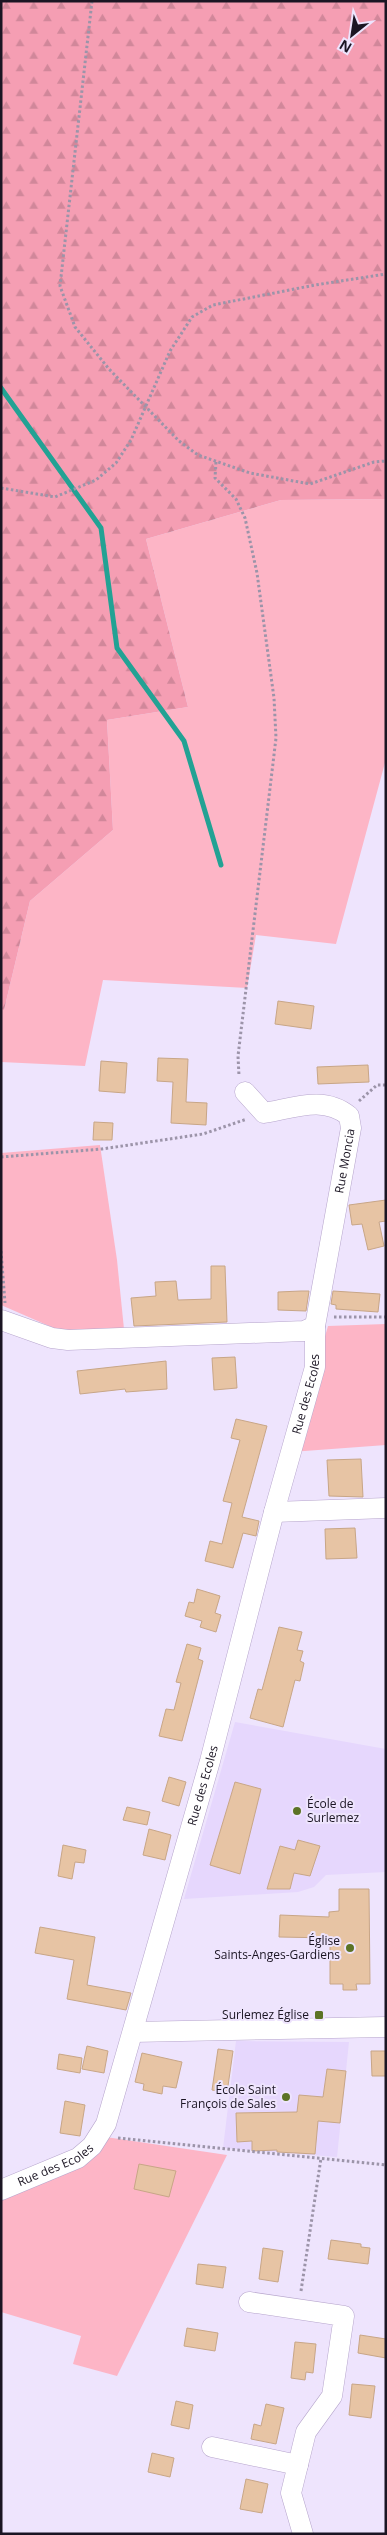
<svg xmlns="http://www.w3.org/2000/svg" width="387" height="2535" font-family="'Open Sans',sans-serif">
  <defs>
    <pattern id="forest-firs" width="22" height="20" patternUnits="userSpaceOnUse" patternTransform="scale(1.25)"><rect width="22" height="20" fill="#f59eb3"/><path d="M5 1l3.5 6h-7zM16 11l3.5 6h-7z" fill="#d1879a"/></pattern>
  </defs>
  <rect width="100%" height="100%" fill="#eee4fd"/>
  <g fill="#e6d7fd">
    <polygon points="235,1722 386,1749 386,1872 326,1875 314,1887 298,1892 184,1899"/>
    <polygon points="236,2041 349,2042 337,2157 223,2148"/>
  </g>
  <g fill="#fdb5c6">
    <polygon points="386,499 386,759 336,944 256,935 247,988 103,980 85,1066 1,1062 1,1010 4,1010 30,901 113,830 107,720 188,707 146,539 281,500"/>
    <polygon points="100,1145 117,1260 125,1339 56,1329 1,1305 1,1153"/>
    <polygon points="386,1324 386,1445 291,1452 328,1326"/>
    <polygon points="99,2136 227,2155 117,2376 73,2364 81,2336 1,2312 1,2190"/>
  </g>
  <polygon fill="url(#forest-firs)" points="1,1 386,1 386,499 281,500 146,539 188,707 107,720 113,830 30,901 4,1010 1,1010"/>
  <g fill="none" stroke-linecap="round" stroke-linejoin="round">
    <polyline stroke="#22a294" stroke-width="5" points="1,388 101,528 117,648 184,741 221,865"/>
  </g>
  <g fill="#e7c4a4" stroke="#c8a687">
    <polygon points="278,1001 314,1006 311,1029 275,1024"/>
    <polygon points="158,1058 188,1059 186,1102 207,1103 206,1125 171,1123 173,1082 157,1081"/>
    <polygon points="101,1061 127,1063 125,1093 99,1091"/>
    <polygon points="368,1065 369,1082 318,1084 317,1067"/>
    <polygon points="94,1122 113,1123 112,1140 93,1140"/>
    <polygon points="386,1200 386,1221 379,1222 384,1246 368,1250 362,1224 352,1225 349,1205"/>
    <polygon points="211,1266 225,1266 227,1322 134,1326 131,1298 156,1296 155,1282 176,1281 178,1300 211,1299"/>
    <polygon points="301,1291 309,1291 306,1311 278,1310 278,1292"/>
    <polygon points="333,1291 380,1294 378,1312 336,1309 336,1305 331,1304"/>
    <polygon points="235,1357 237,1388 214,1390 212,1358"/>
    <polygon points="166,1361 167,1389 126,1392 125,1389 80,1394 77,1371"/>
    <polygon points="236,1419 267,1426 242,1517 259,1521 256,1536 243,1533 233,1568 205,1561 210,1541 222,1544 232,1503 223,1501 240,1440 231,1438"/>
    <polygon points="361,1459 363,1497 329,1496 327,1460"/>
    <polygon points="355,1528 357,1558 326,1559 325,1529"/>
    <polygon points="197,1589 220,1596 215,1613 221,1615 216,1632 200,1627 202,1621 185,1616 189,1602 194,1603"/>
    <polygon points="279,1627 302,1632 297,1650 303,1651 300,1661 304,1663 300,1681 295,1680 283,1727 250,1718 258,1689 262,1690"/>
    <polygon points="187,1644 201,1648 198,1659 203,1661 182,1741 159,1736 166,1709 174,1710 181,1683 176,1682"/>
    <polygon points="169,1777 186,1782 179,1806 162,1801"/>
    <polygon points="235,1782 261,1789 240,1874 210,1865"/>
    <polygon points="127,1807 150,1812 147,1825 123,1820"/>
    <polygon points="149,1829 171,1835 165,1860 143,1855"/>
    <polygon points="298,1840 320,1846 310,1876 294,1873 290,1889 267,1889 280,1846 295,1850"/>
    <polygon points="63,1845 86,1850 84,1863 75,1862 72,1879 58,1876"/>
    <polygon points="339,1889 369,1889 370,1984 356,1984 357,1990 343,1990 343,1984 330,1984 330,1938 279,1937 280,1915 329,1917 329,1912 339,1911"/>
    <polygon points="40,1927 95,1937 87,1985 131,1993 126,2010 67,1999 74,1960 35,1953"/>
    <polygon points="87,2046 108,2051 104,2073 82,2069"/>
    <polygon points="218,2049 233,2051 227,2093 212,2090"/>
    <polygon points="371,2051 386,2051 386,2076 372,2076"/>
    <polygon points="142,2053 182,2062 176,2088 163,2086 162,2094 143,2090 144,2084 135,2082"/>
    <polygon points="59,2054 82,2058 80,2073 57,2069"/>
    <polygon points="327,2069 346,2071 340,2123 318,2121 315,2154 277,2152 277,2150 252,2151 252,2141 237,2142 236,2113 297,2112 299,2095 323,2097"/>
    <polygon points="65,2101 85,2105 80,2136 60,2133"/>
    <polygon points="139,2164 176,2171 169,2197 134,2189"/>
    <polygon points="331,2240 361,2244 361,2247 370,2248 368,2264 328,2259"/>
    <polygon points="263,2248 283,2251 278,2282 259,2279"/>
    <polygon points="198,2264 226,2267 223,2288 196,2284"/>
    <polygon points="187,2328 218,2333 215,2351 184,2346"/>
    <polygon points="360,2335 386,2339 386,2358 358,2353"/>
    <polygon points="295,2342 316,2344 313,2373 306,2372 305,2380 291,2378"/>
    <polygon points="352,2384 375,2386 371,2418 349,2415"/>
    <polygon points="176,2401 193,2405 189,2429 171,2425"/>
    <polygon points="266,2404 284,2408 276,2444 251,2439 254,2424 261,2426"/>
    <polygon points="152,2453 174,2458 170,2477 148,2472"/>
    <polygon points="246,2479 268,2484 262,2513 240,2509"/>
  </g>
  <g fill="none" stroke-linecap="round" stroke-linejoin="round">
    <defs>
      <g id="minor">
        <polyline points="1,1320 52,1338 68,1340 304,1331 315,1326"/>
        <polyline points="274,1512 386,1508"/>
        <polyline points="133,2032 386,2027"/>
        <path id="s1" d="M1,2190L78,2158L92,2146L106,2124L210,1761L274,1512L315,1367V1326L351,1128L349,1116C324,1095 294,1108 264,1113L245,1092"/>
        <polyline points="249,2302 344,2316 332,2396 306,2432 291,2493 303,2534"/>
        <polyline points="212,2447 298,2465"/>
      </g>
    </defs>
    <use href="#minor" stroke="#b6a5cc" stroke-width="21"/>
    <g stroke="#9c94a9" stroke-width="3" stroke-dasharray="2.5 2.5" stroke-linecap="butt">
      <polyline points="92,1 60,286 75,327 109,369 179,441 198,455 250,473 310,484 374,462 386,461"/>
      <polyline points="216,462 215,478 236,499 245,518 257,573 274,698 276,738 238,1056 239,1076"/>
      <polyline points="1,488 55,497 96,480 116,463 131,440 170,351 192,317 213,305 315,285 386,274"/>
      <polyline points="359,1101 377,1085 386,1085"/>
      <polyline points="1,1157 102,1149 203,1134 247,1119"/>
      <polyline points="1,1251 5,1303"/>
      <polyline points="334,1317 386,1317"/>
      <polyline points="118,2138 386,2165"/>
      <polyline points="301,2291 321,2158"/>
    </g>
    <use href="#minor" stroke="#fff" stroke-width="20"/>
  </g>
  <g fill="#5c7325" stroke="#eee4fd" stroke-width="2">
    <circle cx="297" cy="1811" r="5"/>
    <circle cx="350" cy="1948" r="5"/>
    <rect x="314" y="2010" width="10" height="10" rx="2.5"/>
    <circle cx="286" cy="2097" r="5"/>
  </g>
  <g text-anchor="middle" stroke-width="4" stroke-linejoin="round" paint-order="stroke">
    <g font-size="12" fill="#1b1523" stroke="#eee4fd">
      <text dy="4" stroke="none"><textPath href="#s1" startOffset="1122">Rue Moncia</textPath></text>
      <text dy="4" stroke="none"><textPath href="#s1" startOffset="885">Rue des Ecoles</textPath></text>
      <text dy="4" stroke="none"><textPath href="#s1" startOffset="480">Rue des Ecoles</textPath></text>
      <text dy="4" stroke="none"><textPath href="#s1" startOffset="60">Rue des Ecoles</textPath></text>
    </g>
    <g font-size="12" fill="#1b1523" stroke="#eee4fd" text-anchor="end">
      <text x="307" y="1808" text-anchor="start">École de<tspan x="307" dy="14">Surlemez</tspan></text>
      <text x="340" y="1945">Église<tspan x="340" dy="14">Saints-Anges-Gardiens</tspan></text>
      <text x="309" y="2019">Surlemez Église</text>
      <text x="276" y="2094">École Saint<tspan x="276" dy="14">François de Sales</tspan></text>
    </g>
  </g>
  <rect width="387" height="2535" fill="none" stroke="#1b1523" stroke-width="5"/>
  <g transform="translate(352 35) rotate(210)" stroke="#eee4fd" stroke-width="4" paint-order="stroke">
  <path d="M0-4L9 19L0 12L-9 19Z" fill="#1b1523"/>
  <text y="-8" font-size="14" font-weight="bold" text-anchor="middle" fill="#1b1523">N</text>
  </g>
</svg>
